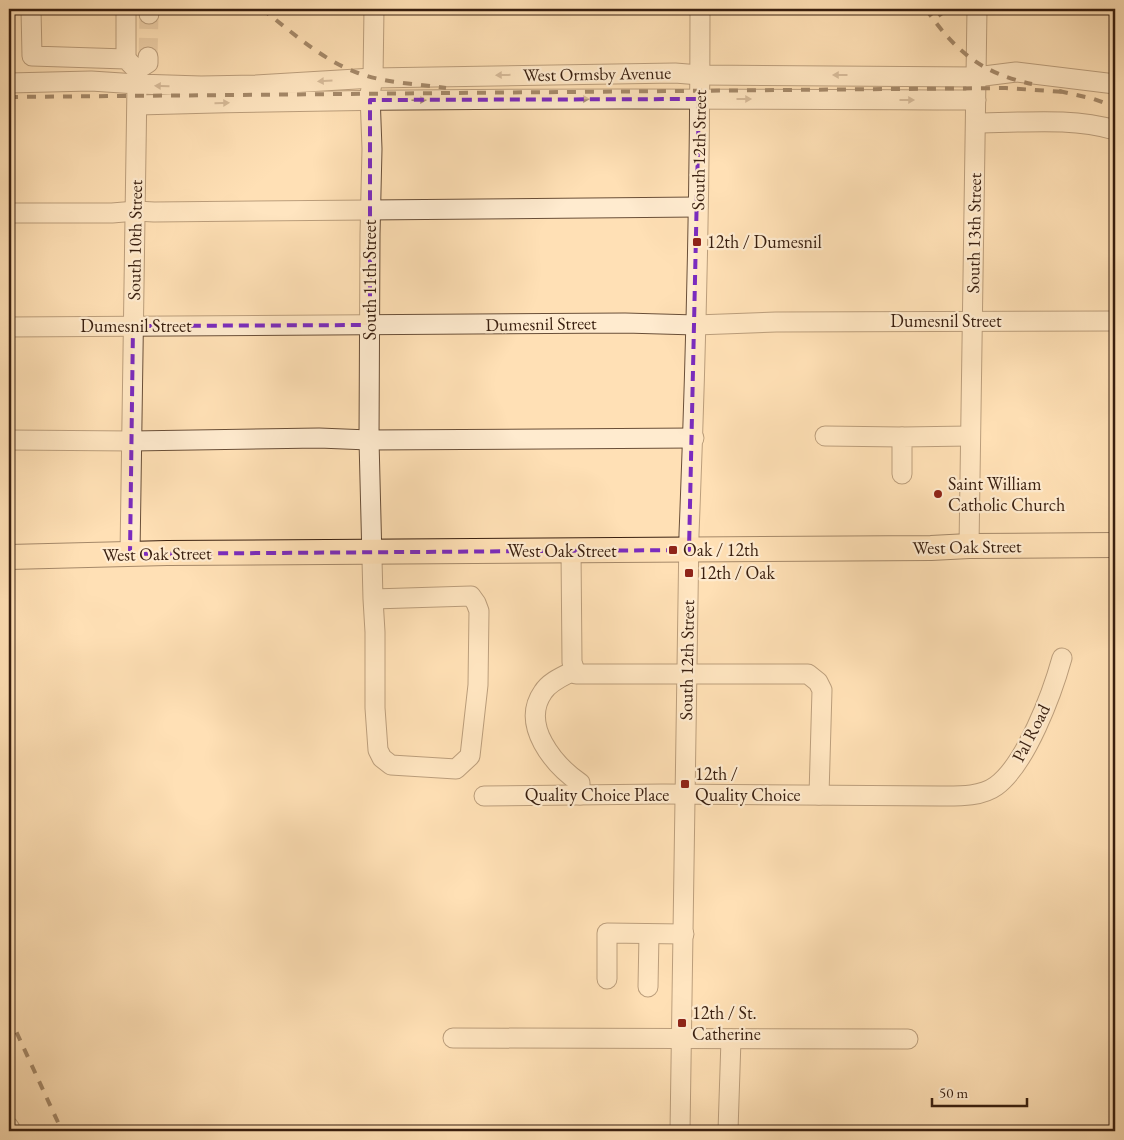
<svg xmlns="http://www.w3.org/2000/svg" width="1124" height="1140" font-family="'EB Garamond',serif">
  <rect width="100%" height="100%" fill="#ffe0b5"/>
  <filter id="stains"><feTurbulence type="fractalNoise" baseFrequency=".004" numOctaves="4"/><feColorMatrix values="0 0 0 0 .2 0 0 0 0 .09 0 0 0 0 .02 0 0 0 .5 -.17"/></filter>
  <radialGradient id="worn" r=".72"><stop offset=".6" stop-color="#630" stop-opacity="0"/><stop offset="1" stop-color="#630" stop-opacity=".3"/></radialGradient>
  <g fill="none" stroke-linecap="round" stroke-linejoin="round">
    <polyline stroke="#d7b994" stroke-width="19" stroke-dasharray="19 9" stroke-linecap="butt" points="148,57 149,14"/>
    <defs>
      <g id="minor">
        <polyline points="31,9 32,56 126,59 137,70 137,84 201,86 256,85 373,78 675,73 700,75 976,77 1016,72 1115,84"/>
        <polyline points="126,9 126,59"/>
        <polyline points="149,14 149,9"/>
        <polyline points="137,70 148,63 148,57"/>
        <polyline points="9,83 91,81 137,84 130,554"/>
        <path d="M138,105C417,97 697,99 976,100"/>
        <path d="M976,123C1022,123 1070,117 1115,130"/>
        <polyline points="9,213 112,213 136,211 154,212 698,207"/>
        <polyline points="9,327 625,323 696,325 776,322 1115,321"/>
        <polyline points="825,436 902,437"/>
        <polyline points="9,440 132,441 319,438 369,440 694,438"/>
        <polyline points="902,474 902,437 970,436"/>
        <polyline points="969,546 977,9"/>
        <polyline points="571,551 572,662 576,674 808,674 818,682 822,690 819,795"/>
        <polyline points="373,599 375,632 375,708 378,750 382,758 391,765 456,769 470,756 478,685 479,611 476,603 471,596 373,599 369,440 370,234 372,149 370,94 373,78 374,9"/>
        <path d="M575,670C564,676 550,681 543,692C520,725 554,765 580,783V795"/>
        <path d="M484,796L663,794L940,796C958,796 981,797 996,786C1026,764 1052,694 1062,658"/>
        <polyline points="607,979 607,933 684,934"/>
        <polyline points="648,987 649,934"/>
        <polyline points="453,1038 908,1039"/>
        <polyline points="9,1127 11,1131"/>
        <path d="M680,1131L689,534C696,359 700,184 700,9"/>
        <polyline points="728,1131 731,1039"/>
      </g>
      <polyline id="major" points="9,557 167,553 931,548 969,546 1115,545"/>
    </defs>
    <use href="#minor" stroke="#6a4f38" stroke-width="21"/>
    <use href="#major" stroke="#391f0f" stroke-width="26"/>
    <use href="#minor" stroke="#ffebcf" stroke-width="19"/>
    <use href="#major" stroke="#ffe0b5" stroke-width="24"/>
    <g stroke="#391f0f" stroke-width="4" stroke-dasharray="9 9" stroke-linecap="butt">
      <path d="M262,9C292,32 322,60 358,73C385,83 417,84 446,88"/>
      <path d="M926,9C955,51 981,73 1032,84"/>
      <polyline points="936,9 945,22"/>
      <polyline points="1059,91 1094,99 1115,107"/>
      <polyline points="9,97 1006,88 1064,92"/>
      <polyline points="9,1016 62,1131"/>
    </g>
  </g>
  <defs><path id="oneway-solid" d="M-6-.8H1V-3.2L6.5 0L1 3.2V.8H-6Z" transform="scale(1.25)"/></defs>
  <g fill="#a68f79">
    <use href="#oneway-solid" transform="translate(503 75) rotate(179)"/>
    <use href="#oneway-solid" transform="translate(840 75) rotate(-180)"/>
    <use href="#oneway-solid" transform="translate(325 81) rotate(177)"/>
    <use href="#oneway-solid" transform="translate(162 86) rotate(-178)"/>
    <use href="#oneway-solid" transform="translate(582 99)"/>
    <use href="#oneway-solid" transform="translate(744 99)"/>
    <use href="#oneway-solid" transform="translate(419 100)"/>
    <use href="#oneway-solid" transform="translate(907 100)"/>
    <use href="#oneway-solid" transform="translate(222 103) rotate(-1)"/>
  </g>
  <path d="M0 0H1124V1140H0ZM699,99L689,550L130,554L133,326L370,325V100Z" fill="#ffe0b5" fill-opacity=".55" fill-rule="evenodd"/>
  <path fill="none" stroke="#7b2cbf" stroke-width="4" stroke-dasharray="10 6" stroke-linejoin="round" d="M699,99L689,550L130,554L133,326L370,325V100Z"/>
  <g fill="#8f2418" stroke="#ffebcf" stroke-width="2">
    <rect x="692" y="237" width="10" height="10" rx="2.5"/>
    <circle cx="938" cy="494" r="5"/>
    <rect x="668" y="545" width="10" height="10" rx="2.5"/>
    <rect x="684" y="568" width="10" height="10" rx="2.5"/>
    <rect x="680" y="779" width="10" height="10" rx="2.5"/>
    <rect x="677" y="1018" width="10" height="10" rx="2.5"/>
  </g>
  <g text-anchor="middle" stroke-width="4.5" stroke-linejoin="round" paint-order="stroke">
    <g font-size="18" fill="#391f0f" stroke="#ffebcf">
      <text transform="translate(597 74) rotate(-1)" y="6">West Ormsby Avenue</text>
      <text transform="translate(699 150) rotate(-89)" y="6">South 12th Street</text>
      <text transform="translate(974 233) rotate(-89)" y="6">South 13th Street</text>
      <text transform="translate(135 240) rotate(-89)" y="6">South 10th Street</text>
      <text transform="translate(370 280) rotate(-90)" y="6">South 11th Street</text>
      <text x="946" y="327">Dumesnil Street</text>
      <text transform="translate(541 324) rotate(-1)" y="6">Dumesnil Street</text>
      <text x="136" y="332">Dumesnil Street</text>
      <text transform="translate(967 547) rotate(-1)" y="6">West Oak Street</text>
      <text x="562" y="557">West Oak Street</text>
      <text transform="translate(157 554) rotate(-1)" y="6">West Oak Street</text>
      <text transform="translate(687 660) rotate(-89)" y="6">South 12th Street</text>
      <text transform="translate(1031 733) rotate(-63)" y="6">Pal Road</text>
      <text x="597" y="801">Quality Choice Place</text>
    </g>
    <g font-size="18" fill="#391f0f" stroke="#ffebcf" text-anchor="start">
      <text x="707" y="248">12th / Dumesnil</text>
      <text x="948" y="490">Saint William<tspan x="948" dy="21">Catholic Church</tspan></text>
      <text x="683" y="556">Oak / 12th</text>
      <text x="699" y="579">12th / Oak</text>
      <text x="695" y="780">12th /<tspan x="695" dy="21">Quality Choice</tspan></text>
      <text x="692" y="1019">12th / St.<tspan x="692" dy="21">Catherine</tspan></text>
    </g>
  </g>
  <rect width="1124" height="1140" fill="none" stroke="#ffe0b5" stroke-width="30"/>
  <rect x="10" y="10" width="1104" height="1120" fill="none" stroke="#391f0f" stroke-width="2.5"/>
  <rect x="15" y="15" width="1094" height="1110" fill="none" stroke="#391f0f"/>
  <path d="M932 1098v8h95v-8" fill="none" stroke="#391f0f" stroke-width="2.5"/>
  <text x="939" y="1098" font-size="15" fill="#391f0f" stroke="#ffebcf" stroke-width="4" paint-order="stroke">50 m</text>
  <rect width="100%" height="100%" filter="url(#stains)"/>
  <rect width="100%" height="100%" fill="url(#worn)"/>
</svg>
